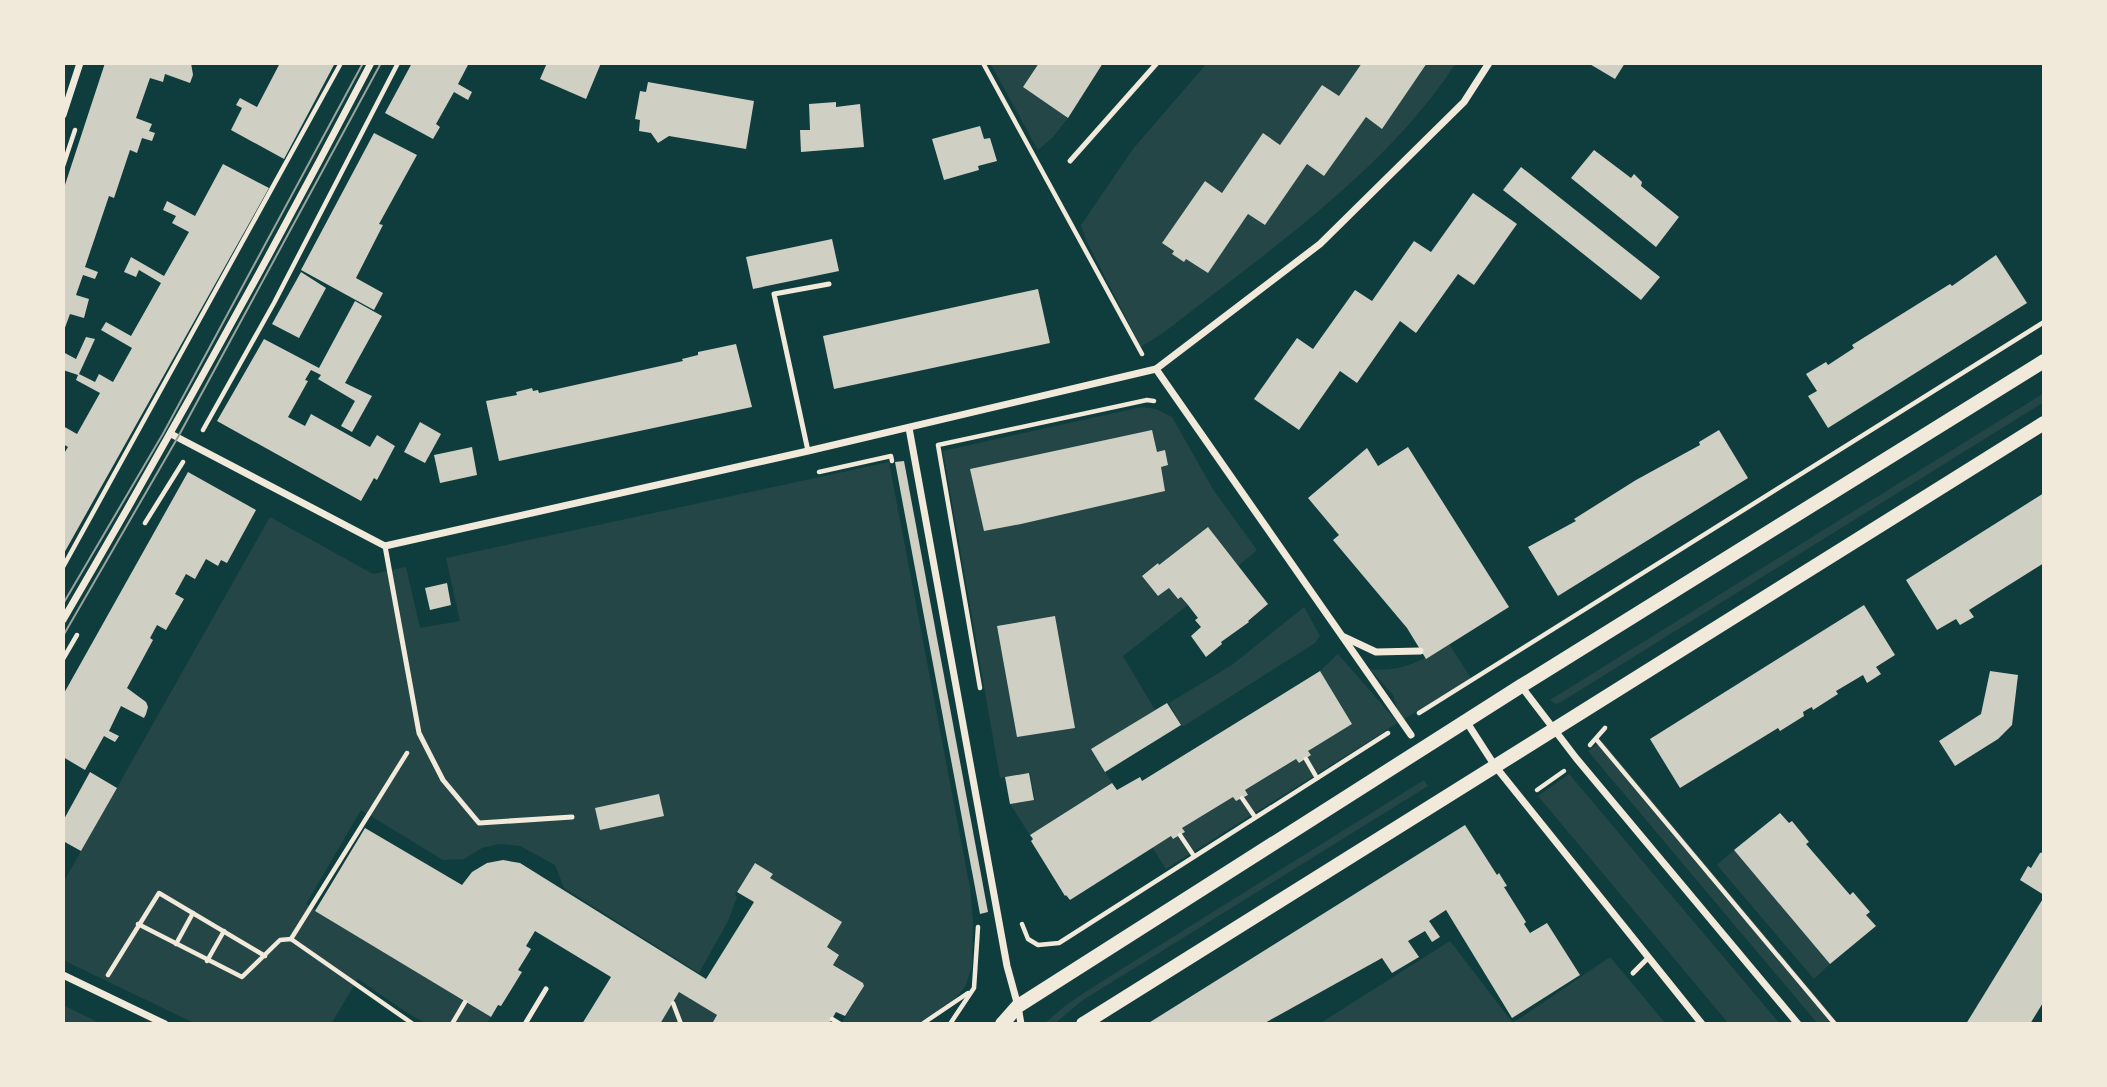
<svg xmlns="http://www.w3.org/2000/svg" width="2107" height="1087" font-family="'Sofia Sans Condensed',sans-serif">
  <rect width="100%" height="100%" fill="#0f3d3e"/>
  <g fill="#244646">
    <polygon points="990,63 1039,63 1023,87 1068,118 1053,137 1038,150"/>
    <path d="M1207,63H1362L1339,96L1322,85L1280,145L1263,134L1222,193L1205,181L1162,243L1174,251L1173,254L1184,262L1186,259L1208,272L1248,214L1265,225L1307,164L1324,176L1366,117L1382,128L1427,63H1456C1386,171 1264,254 1163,333L1141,347L1086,240L1081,225L1133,149Z"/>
    <polygon points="2044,393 2044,402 1561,702 1556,704 1550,700"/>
    <polygon points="1141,407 1156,409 1172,417 1214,491 1257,550 1238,566 1208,528 1159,565 1158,563 1142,575 1158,596 1169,588 1178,599 1181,597 1188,605 1123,656 1155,710 1092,749 1112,783 1030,835 1010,804 1035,800 1030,773 1000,778 943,451"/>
    <polygon points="889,462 970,888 973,923 972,967 965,987 954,1000 917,1024 841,1024 864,986 863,983 833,965 839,955 827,947 842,922 770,878 773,874 755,863 735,894 737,897 728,921 699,973 564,888 555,865 520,846 499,844 482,848 464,859 443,860 361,810 306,904 491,1017 486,1024 426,1024 400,1008 358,979 331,1024 196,1024 63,960 63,883 270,517 373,574 406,567 420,628 460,621 446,558"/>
    <polygon points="1304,607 1320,636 1315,643 1184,726 1181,725 1169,703 1232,665"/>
    <path d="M1449,644L1471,678L1401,721L1393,695L1370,669C1401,673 1424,660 1449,644Z"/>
    <polygon points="1338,654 1398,723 1166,869 1152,847 1171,836 1173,839 1185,833 1182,828 1233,797 1236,801 1242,798 1245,790 1296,759 1299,763 1311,755 1308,751 1352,724 1320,671"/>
    <polygon points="1602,741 1839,1024 1818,1024 1588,751"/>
    <polygon points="1569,774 1780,1024 1729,1024 1538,796"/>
    <polygon points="1424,780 1428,786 1083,1000 1054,1024 1044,1024 1066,1005 1093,987"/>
    <polygon points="1734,850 1830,964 1814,979 1717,865"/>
    <polygon points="1450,941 1513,1023 1610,957 1666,1024 1319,1024"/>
    <polygon points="679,992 717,1015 713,1022 716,1024 660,1024"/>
    <polygon points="63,1005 102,1024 63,1024"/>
  </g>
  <g fill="#cfcfc3">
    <polygon points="105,63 191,63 193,75 190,83 165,74 163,82 150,78 136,118 152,124 149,131 155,133 152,141 142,138 137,153 130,150 114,198 109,196 85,267 98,272 95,279 83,275 76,295 89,299 84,318 70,314 63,333 63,191"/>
    <polygon points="280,63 335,63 284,159 231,130 242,108 236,105 240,98 257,107"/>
    <polygon points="412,63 469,63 458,84 472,92 468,100 454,92 436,124 440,127 433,139 385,113"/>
    <polygon points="547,63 601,63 586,99 540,79"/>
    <polygon points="1039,63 1103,63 1068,118 1023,87"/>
    <polygon points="1362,63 1427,63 1382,129 1366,117 1324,176 1307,164 1265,225 1248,214 1208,273 1186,259 1184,262 1172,254 1174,251 1162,243 1205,181 1222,193 1263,133 1280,145 1322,85 1339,96"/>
    <polygon points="1588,63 1625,63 1615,79"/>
    <polygon points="648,82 754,101 746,149 669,136 658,143 651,133 639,131 640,120 635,119 640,91 646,92"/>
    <polygon points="836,102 836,107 860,104 864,147 801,152 800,130 810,130 809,104"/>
    <polygon points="980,126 984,139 990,138 997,161 978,166 979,170 944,180 932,139"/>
    <polygon points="374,133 417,155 379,224 383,225 356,278 383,293 374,310 301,270"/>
    <polygon points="1594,150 1631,178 1634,174 1642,182 1641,186 1679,217 1656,247 1571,178"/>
    <polygon points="223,164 269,188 63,555 63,455 68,447 63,444 63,426 77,434 100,393 76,380 78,375 63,370 63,352 76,359 86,337 95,339 79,374 95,382 99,374 113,382 132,348 101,330 106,322 131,336 161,283 139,270 136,277 124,272 131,257 164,276 189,232 172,223 176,216 163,210 167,201 195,216"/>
    <polygon points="1521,167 1660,277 1641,300 1503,190"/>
    <polygon points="1473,193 1517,224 1474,285 1458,274 1416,333 1400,321 1357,383 1340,371 1299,430 1254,399 1297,338 1313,349 1355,290 1372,301 1414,241 1431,252"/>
    <polygon points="832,239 839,271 753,289 746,257"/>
    <polygon points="1996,255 2027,303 1828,428 1808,396 1817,391 1806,374 1826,362 1828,365 1854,348 1852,345 1950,284 1952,286"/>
    <polygon points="301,272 326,288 299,338 272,324"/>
    <polygon points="1038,289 1050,343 834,389 823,336"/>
    <polygon points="355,301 382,316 345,383 372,396 352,432 341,426 355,401 318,379 321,375 311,370 305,380 308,381 288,417 305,426 311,414 370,447 377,435 395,446 377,480 374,478 361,501 217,421 264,339 319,368"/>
    <polygon points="736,344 752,407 499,461 486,401 517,395 516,392 532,388 533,391 538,390 539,393 683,361 682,359 698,355 698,352"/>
    <polygon points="420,422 441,434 425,463 404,452"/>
    <polygon points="1152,430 1157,452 1165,450 1168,465 1161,467 1165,491 1021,524 984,531 970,469"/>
    <polygon points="1719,430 1748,478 1558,596 1528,547 1576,521 1574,519 1636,480 1700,445 1699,442"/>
    <polygon points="472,447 477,475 440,483 434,455"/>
    <polygon points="1408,447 1509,607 1426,659 1407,628 1333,540 1339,535 1308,498 1367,448 1378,466"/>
    <polygon points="904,461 988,912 980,914 895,462"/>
    <polygon points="188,472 256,510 227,563 221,560 218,566 206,559 195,579 186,574 175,594 184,599 166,630 157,625 150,638 153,640 127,688 146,702 148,707 146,714 144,718 121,706 109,731 119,736 115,742 104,736 85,770 63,757 63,695"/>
    <polygon points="2044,493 2044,563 1969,610 1974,617 1960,625 1956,619 1937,630 1906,580"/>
    <polygon points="1208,527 1268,604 1248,621 1249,622 1221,642 1222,644 1206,657 1191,636 1201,627 1195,620 1198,618 1188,605 1181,597 1178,599 1169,588 1158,596 1142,576 1158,563 1159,565"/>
    <polygon points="447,583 451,605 430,610 425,588"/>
    <polygon points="1864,605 1895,655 1876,667 1881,674 1867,683 1863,675 1836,691 1838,694 1813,710 1812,707 1808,709 1803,712 1804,716 1780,731 1778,728 1680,788 1650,739"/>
    <polygon points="1055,616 1075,728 1017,737 997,626"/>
    <polygon points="1320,671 1352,724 1308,751 1311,755 1299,763 1296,759 1245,790 1248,795 1236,801 1233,797 1182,828 1185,832 1173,839 1171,836 1070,900 1066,895 1065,896 1031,841 1033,839 1030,835 1112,783 1117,790 1140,777 1142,781"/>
    <polygon points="1990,671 2018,675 2012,725 1998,739 1955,766 1939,741 1981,714"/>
    <polygon points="1167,703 1181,725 1105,772 1091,749"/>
    <polygon points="90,772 117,788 81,851 63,841 63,821"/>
    <polygon points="1029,773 1034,800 1010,804 1005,777"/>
    <polygon points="659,794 664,816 600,830 595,808"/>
    <polygon points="1780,813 1789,823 1792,821 1809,842 1806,844 1850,895 1853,892 1870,912 1866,915 1876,926 1830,964 1734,850"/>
    <polygon points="1465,825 1497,875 1499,873 1507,886 1504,887 1526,922 1524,924 1530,933 1547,923 1580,975 1512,1018 1446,910 1429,921 1440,937 1432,942 1425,931 1408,941 1419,957 1392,973 1382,958 1263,1024 1147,1024"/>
    <polygon points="365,828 462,885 472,872 487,863 503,860 520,863 706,979 754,902 737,892 755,863 773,874 770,878 842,922 827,947 839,955 833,965 863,983 864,986 845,1016 836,1012 829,1024 716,1024 713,1022 717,1015 679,992 660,1024 582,1024 611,977 535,931 526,946 531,949 518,970 522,972 501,1006 498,1005 491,1017 315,911"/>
    <polygon points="2044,852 2044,895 2020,880 2028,866 2031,868 2040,853"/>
    <polygon points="2044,897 2044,1001 2030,1024 1966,1024"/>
  </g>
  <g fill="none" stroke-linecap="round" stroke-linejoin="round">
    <g stroke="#f1e9da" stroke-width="4.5">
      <polyline points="983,63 1142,354"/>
      <polyline points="63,166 75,130"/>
      <polyline points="203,430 274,303 398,63"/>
      <polyline points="819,472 891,456 892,461"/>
      <polyline points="145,523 183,462"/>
      <polyline points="63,567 341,63"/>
      <polyline points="63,659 77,635"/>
      <polyline points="980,688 938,445 1147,400 1154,401"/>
      <polyline points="1419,713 2044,322"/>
      <polyline points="1596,739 1835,1024"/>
      <polyline points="1590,745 1605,728"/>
      <polyline points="1306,759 1317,778"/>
      <polyline points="1537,790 1564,771"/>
      <polyline points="1242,798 1255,817"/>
      <polyline points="1180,835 1194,856"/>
      <polyline points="138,924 242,977 280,940 291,939 413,1024"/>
      <polyline points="1022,924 1028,939 1038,945 1059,943 1388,733"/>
      <polyline points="291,939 407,753"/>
      <polyline points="176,944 193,913"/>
      <polyline points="207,961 224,931"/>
      <polyline points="108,975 159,893 265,956"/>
      <polyline points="673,1003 681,1024"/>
      <polyline points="832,1019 840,1024"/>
      <polyline points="452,1024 465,1002"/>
      <polyline points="922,1024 968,993"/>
      <polyline points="950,1024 974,988 978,927"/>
    </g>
    <g stroke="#f1e9da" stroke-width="5">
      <polyline points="1070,161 1157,63"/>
      <polyline points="808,451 774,294 829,284"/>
      <polyline points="385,546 419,733 443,780 479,823 572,817"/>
      <polyline points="1633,973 1648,958"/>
      <polyline points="525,1024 546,989"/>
    </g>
    <g stroke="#f1e9da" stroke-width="7">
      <polyline points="63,115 80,63"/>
      <polyline points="1156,369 1411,735"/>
      <polyline points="909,428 1007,966 1018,1006 1021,1024"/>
      <polyline points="171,434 385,546 808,451 1156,369 1320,244 1464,102 1489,63"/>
      <path d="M63,620C170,437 273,251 371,63"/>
      <polyline points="1344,637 1376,652 1420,651"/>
      <polyline points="1521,686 1576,758 1798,1024"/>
      <polyline points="1466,721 1495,766 1702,1024"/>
      <polyline points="63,975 165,1024"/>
    </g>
    <g stroke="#f1e9da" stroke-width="14">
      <polyline points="1002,1024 1018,1006 1521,686 2044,361"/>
      <polyline points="1083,1024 2044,423"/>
    </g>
    <g stroke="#97a49c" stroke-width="2">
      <polyline points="63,604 164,432 363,63"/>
      <polyline points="63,636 178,437 381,63"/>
    </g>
  </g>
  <rect width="2107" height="1087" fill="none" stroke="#f1e9da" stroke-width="130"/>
</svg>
